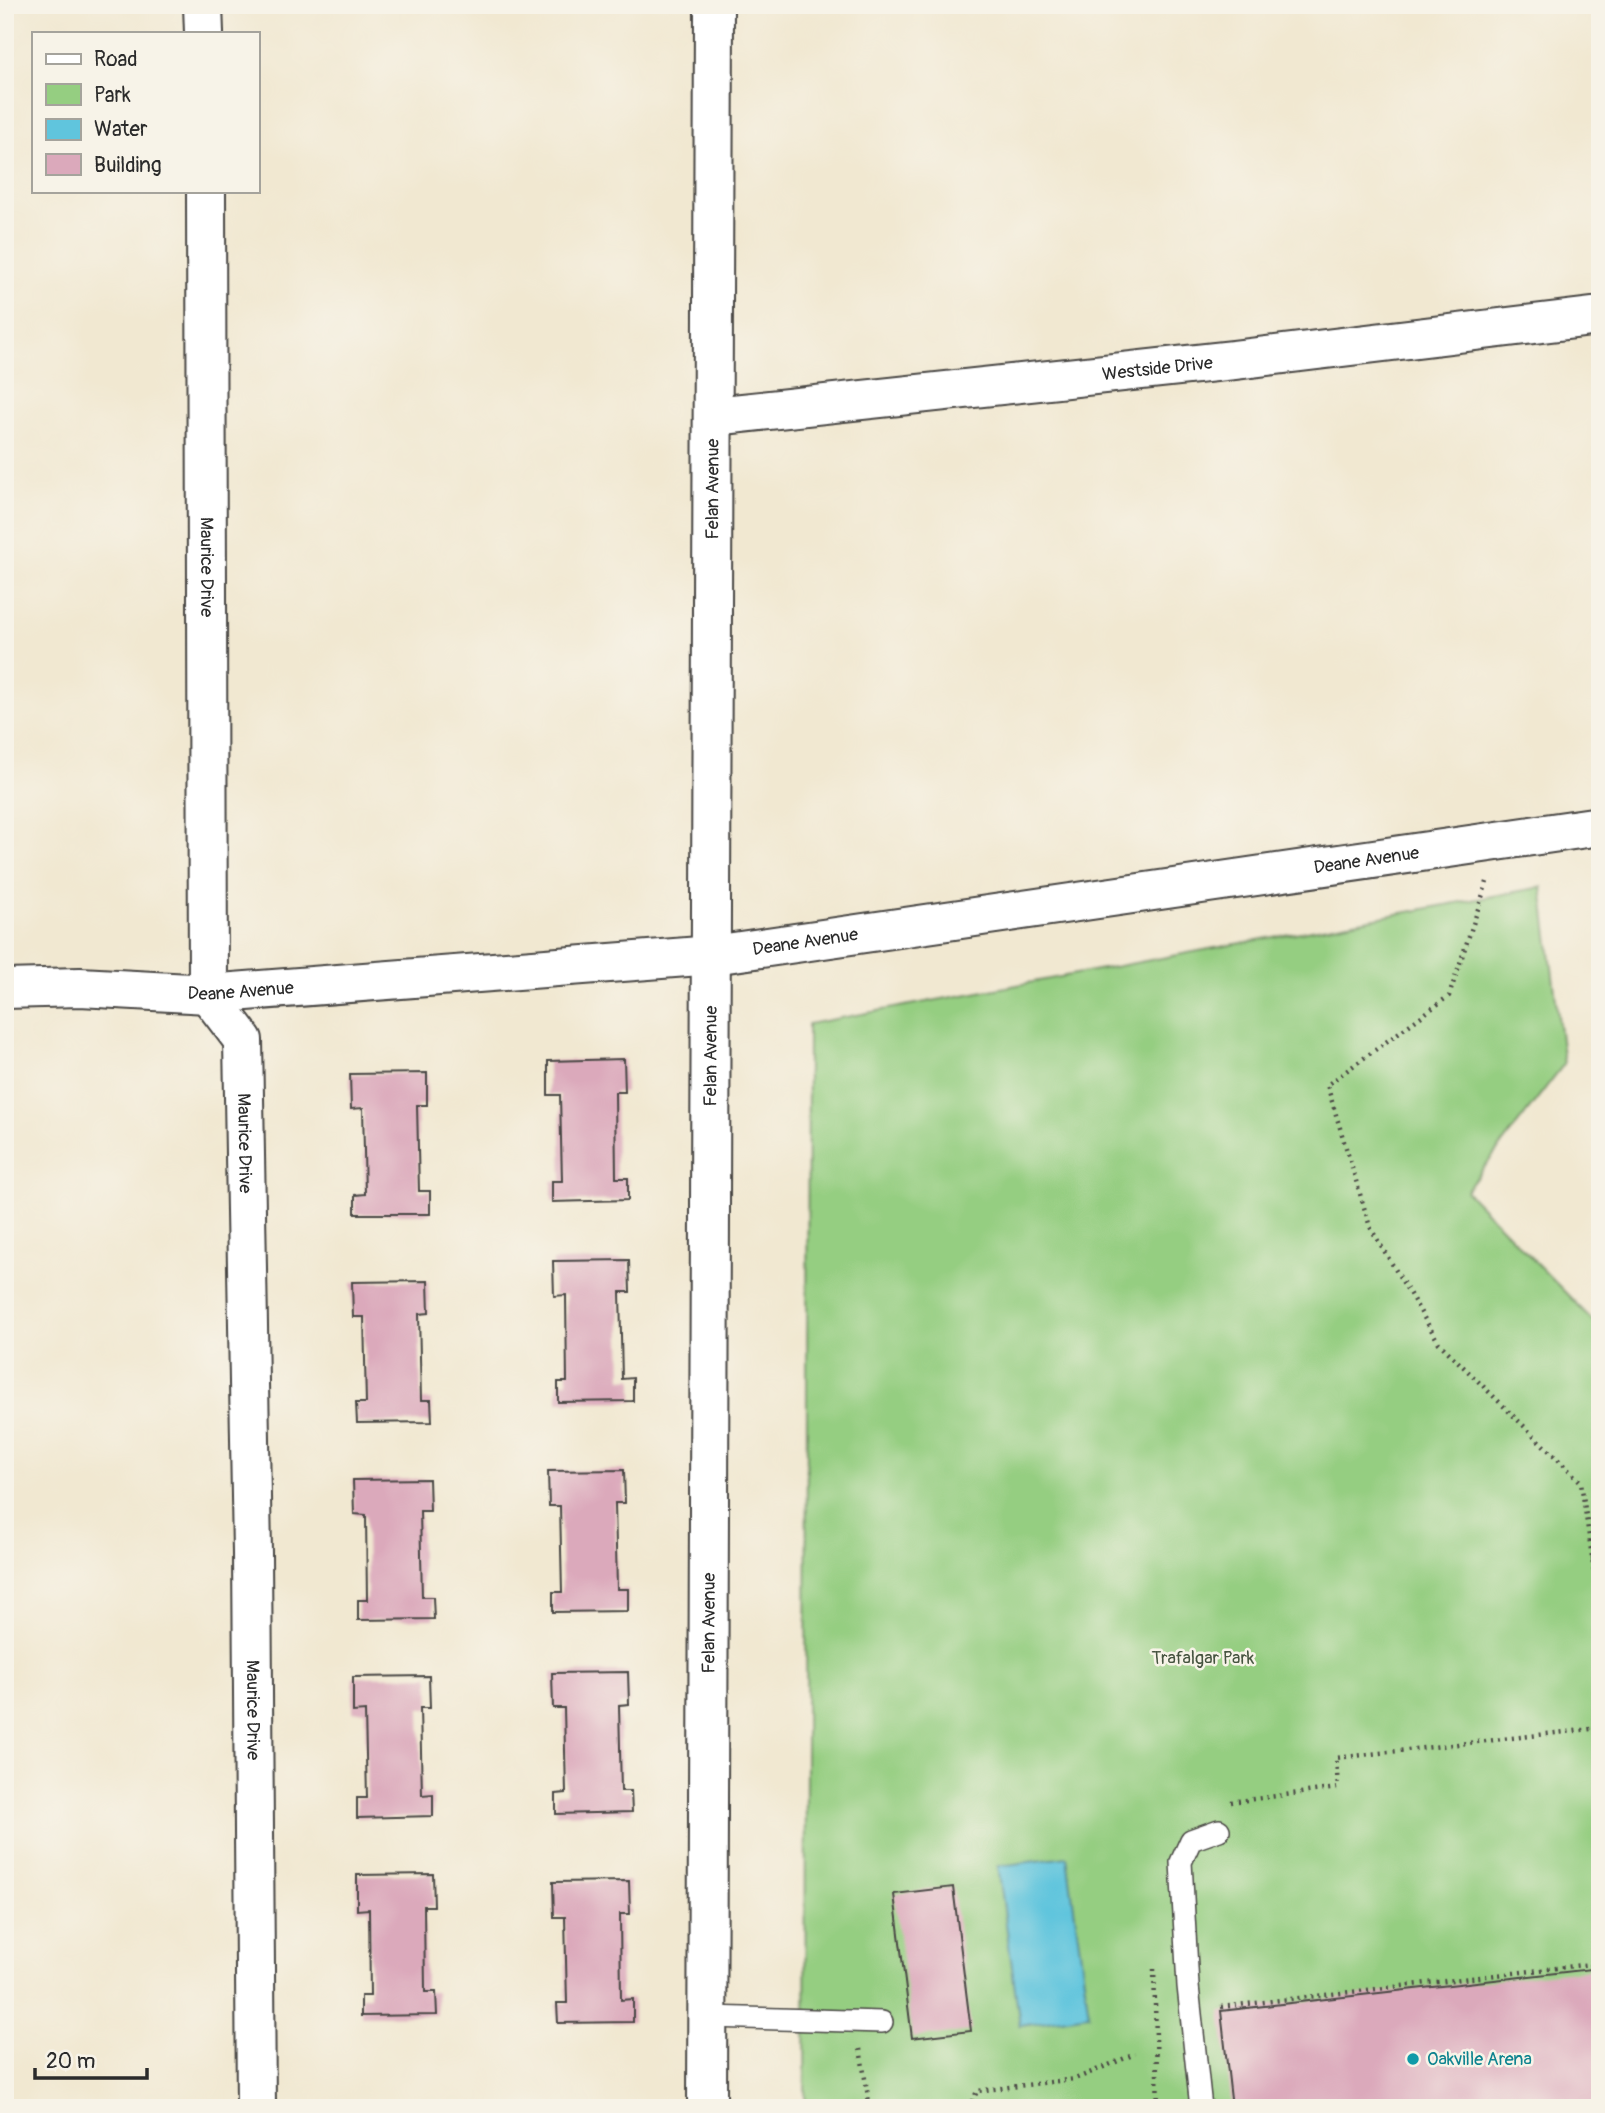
<svg xmlns="http://www.w3.org/2000/svg" width="1605" height="2113" font-family="Pangolin,sans-serif">
  <rect width="100%" height="100%" fill="#f7f3e8"/>
  <filter id="ink" filterUnits="userSpaceOnUse"><feTurbulence type="fractalNoise" baseFrequency=".0143" numOctaves="2"/><feDisplacementMap in="SourceGraphic" scale="14" xChannelSelector="R" yChannelSelector="G"/><feConvolveMatrix kernelMatrix="1 2 1 2 8 2 1 2 1" color-interpolation-filters="sRGB"/></filter>
  <filter id="wash" filterUnits="userSpaceOnUse"><feTurbulence type="fractalNoise" baseFrequency=".00686" numOctaves="4" result="noise"/><feDisplacementMap in="SourceGraphic" scale="28" xChannelSelector="R" yChannelSelector="G"/><feGaussianBlur stdDeviation="1.57" result="paint"/><feColorMatrix in="noise" values="0 0 0 0 0 0 0 0 0 0 0 0 0 0 0 0 0 1.4 0 .05"/><feComposite in="paint" operator="in"/></filter>
  <g filter="url(#wash)">
    <rect width="100%" height="100%" fill="#f1e8d1"/>
    <polygon fill="#95ce81" stroke="#607c56" stroke-width="2" points="1542,887 1564,1064 1466,1191 1600,1328 1600,2108 805,2108 808,1024"/>
    <polygon fill="#60c5dd" stroke="#467884" stroke-width="2" points="1067,1857 1089,2015 1020,2025 998,1866"/>
    <g id="blocks">
      <g fill="#dba9bb">
        <polygon points="624,1059 625,1092 615,1092 616,1178 628,1178 628,1200 552,1202 552,1181 562,1181 560,1095 548,1095 548,1061"/>
        <polygon points="427,1073 427,1105 417,1105 419,1191 430,1191 430,1214 355,1214 355,1195 365,1194 363,1108 351,1109 350,1074"/>
        <polygon points="629,1260 630,1292 620,1292 622,1379 633,1378 633,1401 558,1402 558,1382 567,1382 566,1295 554,1296 553,1261"/>
        <polygon points="428,1281 429,1313 419,1314 421,1400 431,1400 432,1422 357,1423 356,1403 366,1403 364,1317 353,1317 352,1282"/>
        <polygon points="624,1470 625,1503 615,1503 617,1589 628,1589 628,1611 553,1612 553,1592 562,1592 560,1506 549,1506 548,1471"/>
        <polygon points="429,1479 430,1511 420,1511 422,1597 433,1597 434,1619 358,1620 358,1600 367,1600 366,1515 354,1514 353,1480"/>
        <polygon points="628,1672 629,1704 619,1705 621,1791 631,1791 632,1812 556,1814 556,1794 566,1793 564,1708 553,1708 552,1673"/>
        <polygon points="429,1676 430,1708 420,1708 422,1795 433,1794 433,1816 357,1818 357,1798 367,1798 365,1711 353,1712 353,1677"/>
        <polygon points="433,1874 434,1906 424,1906 425,1992 436,1992 437,2015 361,2016 361,1996 370,1996 369,1909 357,1910 357,1875"/>
        <polygon points="629,1881 630,1914 620,1914 621,2000 633,1999 633,2022 558,2023 557,2003 567,2003 565,1917 554,1917 553,1882"/>
        <polygon points="953,1887 971,2031 912,2038 894,1894"/>
        <polygon points="1600,1968 1600,2108 1232,2108 1221,2011"/>
      </g>
    </g>
  </g>
  <g filter="url(#ink)">
    <use href="#blocks" fill-opacity="0" stroke="#494744" stroke-width="2"/>
    <g fill="none" stroke-linecap="round" stroke-linejoin="round">
      <defs>
        <g id="lane">
          <polyline points="708,2017 882,2022"/>
          <polyline points="1201,2108 1188,1986 1181,1862 1191,1840 1219,1830"/>
        </g>
        <g id="street">
          <polyline points="203,5 204,33"/>
          <path id="s1" d="M206,191L208,994L243,1040L252,1553L256,2108"/>
          <path id="s2" d="M714,416L1234,360L1600,316"/>
          <path id="s3" d="M5,989L80,987L208,994L713,955L1600,826"/>
          <path id="s4" d="M707,2108L714,5"/>
        </g>
      </defs>
      <use href="#lane" stroke="#494744" stroke-width="24"/>
      <use href="#street" stroke="#494744" stroke-width="42"/>
      <g stroke="#494744" stroke-width="4.5" stroke-dasharray="2 5" stroke-linecap="butt">
        <polyline points="1487,882 1449,996 1327,1085 1370,1227 1439,1343 1581,1482 1600,1611"/>
        <polyline points="1591,1559 1600,1558"/>
        <polyline points="1231,1802 1338,1788 1336,1758 1600,1728"/>
        <polyline points="1154,1969 1158,2108"/>
        <polyline points="1221,2007 1600,1963"/>
        <polyline points="860,2049 870,2108"/>
        <polyline points="970,2108 977,2091 1075,2079 1135,2054"/>
      </g>
      <use href="#lane" stroke="#fff" stroke-width="21"/>
      <use href="#street" stroke="#fff" stroke-width="38"/>
    </g>
  </g>
  <circle fill="#0f9aa8" stroke="#f7f3e8" stroke-width="2.5" cx="1413" cy="2059" r="7"/>
  <g text-anchor="middle" stroke-width="5" stroke-linejoin="round" paint-order="stroke">
    <g font-size="18" fill="#2b2b2b" stroke="#f7f3e8">
      <text dy="6" stroke="none"><textPath href="#s2" startOffset="446">Westside Drive</textPath></text>
      <text dy="6" stroke="none"><textPath href="#s4" startOffset="1619">Felan Avenue</textPath></text>
      <text dy="6" stroke="none"><textPath href="#s1" startOffset="376">Maurice Drive</textPath></text>
      <text dy="6" stroke="none"><textPath href="#s3" startOffset="1370">Deane Avenue</textPath></text>
      <text dy="6" stroke="none"><textPath href="#s3" startOffset="803">Deane Avenue</textPath></text>
      <text dy="6" stroke="none"><textPath href="#s3" startOffset="236">Deane Avenue</textPath></text>
      <text dy="6" stroke="none"><textPath href="#s4" startOffset="1052">Felan Avenue</textPath></text>
      <text dy="6" stroke="none"><textPath href="#s1" startOffset="964">Maurice Drive</textPath></text>
      <text dy="6" stroke="none"><textPath href="#s4" startOffset="485">Felan Avenue</textPath></text>
      <text dy="6" stroke="none"><textPath href="#s1" startOffset="1531">Maurice Drive</textPath></text>
    </g>
    <g font-size="18" fill="#465440" stroke="#f7f3e8">
      <text x="1203" y="1664">Trafalgar Park</text>
    </g>
    <g font-size="18" fill="#0d838f" stroke="#f7f3e8" text-anchor="start">
      <text x="1427" y="2065">Oakville Arena</text>
    </g>
  </g>
  <rect width="1605" height="2113" fill="none" stroke="#f7f3e8" stroke-width="28"/>
  <rect x="32" y="32" width="228" height="161" fill="#f7f3e8" stroke="#a5a39c" stroke-width="2"/>
  <rect x="46" y="54" width="35" height="10" fill="#ffffff" stroke="#a5a39c" stroke-width="2"/>
  <text x="94" y="66" font-size="21" fill="#2b2b2b">Road</text>
  <rect x="46" y="84" width="35" height="21" fill="#95ce81" stroke="#a5a39c" stroke-width="2"/>
  <text x="94" y="102" font-size="21" fill="#2b2b2b">Park</text>
  <rect x="46" y="119" width="35" height="21" fill="#60c5dd" stroke="#a5a39c" stroke-width="2"/>
  <text x="94" y="136" font-size="21" fill="#2b2b2b">Water</text>
  <rect x="46" y="154" width="35" height="21" fill="#dba9bb" stroke="#a5a39c" stroke-width="2"/>
  <text x="94" y="172" font-size="21" fill="#2b2b2b">Building</text>
  <path d="M35 2068v10h112v-10" fill="none" stroke="#2b2b2b" stroke-width="3.5"/>
  <text x="46" y="2068" font-size="21" fill="#2b2b2b" stroke="#f7f3e8" stroke-width="5" paint-order="stroke">20 m</text>
</svg>
